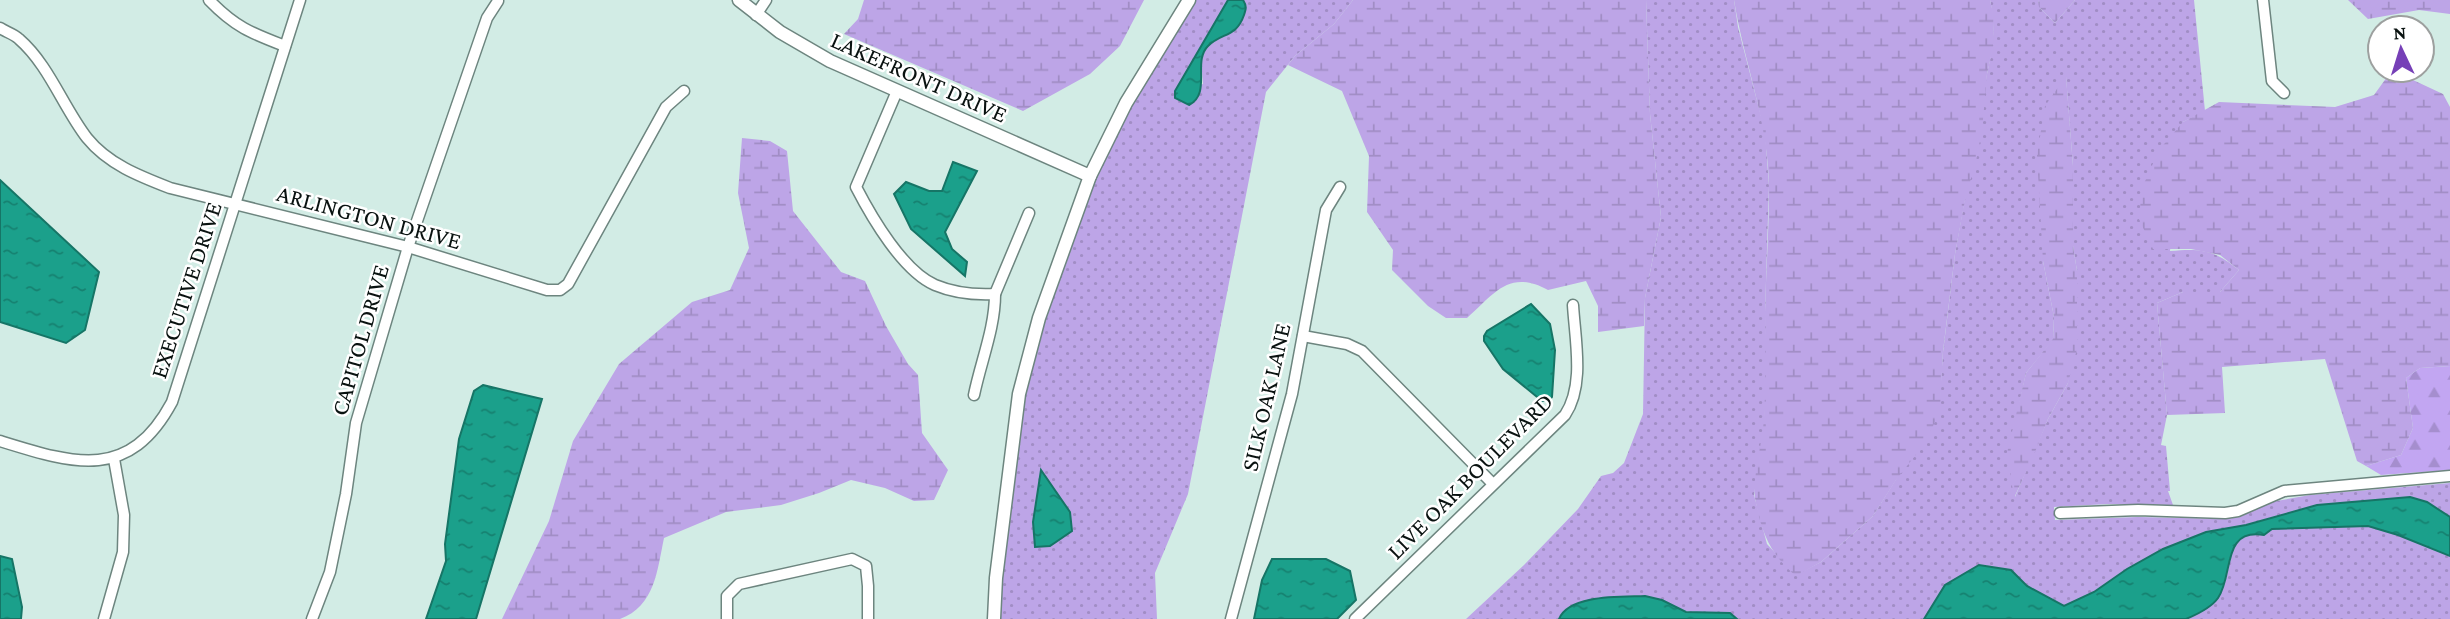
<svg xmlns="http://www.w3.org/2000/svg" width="2450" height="619" font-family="'Crimson Pro',serif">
  <defs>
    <pattern id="grass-dots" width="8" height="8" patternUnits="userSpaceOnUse" patternTransform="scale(1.75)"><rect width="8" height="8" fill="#bda5e7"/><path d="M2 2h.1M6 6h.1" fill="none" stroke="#a18dc5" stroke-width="1.8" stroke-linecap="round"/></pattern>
    <pattern id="forest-firs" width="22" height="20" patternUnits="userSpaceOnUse" patternTransform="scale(1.75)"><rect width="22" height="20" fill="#c2a6f2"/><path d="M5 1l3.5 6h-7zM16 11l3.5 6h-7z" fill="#a58ece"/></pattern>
    <pattern id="wetland-marsh" width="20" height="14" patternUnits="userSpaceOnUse" patternTransform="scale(1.75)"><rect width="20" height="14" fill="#bda5e7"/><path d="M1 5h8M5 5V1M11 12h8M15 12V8" fill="none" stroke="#a18dc5"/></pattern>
    <pattern id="water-ripples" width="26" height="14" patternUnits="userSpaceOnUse" patternTransform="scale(1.75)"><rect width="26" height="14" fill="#1ba08b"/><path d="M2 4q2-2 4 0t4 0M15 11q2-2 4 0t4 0" fill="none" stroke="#168170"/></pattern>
  </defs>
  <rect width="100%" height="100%" fill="#d2ece5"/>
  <g fill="url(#grass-dots)" fill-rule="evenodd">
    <polygon points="1196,0 1228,0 1175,91 1203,84 1201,59 1207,47 1243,0 1353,0 1334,24 1295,56 1266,92 1188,494 1155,573 1157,619 1000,619 1002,579 1025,395 1044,320 1095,178 1131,106"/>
    <path d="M1646,0H1734L1738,27L1765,132L1769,186L1765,313L1767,366L1764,431L1754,495L1767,544L1796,575L1821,562L1873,516L1939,411L1943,352L1955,254L1987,74C1993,48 1996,26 1990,0H2038L2040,8L2055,23L2075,0H2194L2205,111L2183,122L2170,251C2202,248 2214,250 2239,270L2220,292H2183L2157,303L2167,415L2161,445L2166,446L2170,491H2168L2173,505L2108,504L2054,507L2055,520L2138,517L2226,519L2240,517L2271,502L2310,495L2450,483V517L2427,502L2317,505L2246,525L2206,532L2163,549L2127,569L2094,592L2063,606L2027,586L2011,570L1924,619H1737C1722,607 1702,616 1685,611C1676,609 1669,602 1660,600C1625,589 1593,602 1561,614L1559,619H1466L1524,565L1578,509L1601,476L1613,473L1624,463L1643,414L1645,298L1661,217L1650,114ZM2066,77L2073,166V246L2077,271L2068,383L2048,419L2015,497L2018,410L2026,373L2053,340L2054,317L2043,261Z"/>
    <path d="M2299,526H2368L2398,535L2450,556V619H2187C2201,613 2215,602 2223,587C2234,566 2223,529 2264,535L2272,529Z"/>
  </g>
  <polygon fill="url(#forest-firs)" points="2450,366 2450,470 2381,475 2366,466 2401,455 2413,428 2406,378 2420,368"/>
  <g fill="url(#wetland-marsh)">
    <polygon points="864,0 1144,0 1120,46 1090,74 1023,111 844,34 858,19"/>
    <path d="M1353,0H1646L1650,114L1661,217L1645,298L1644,326L1598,332V306L1586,281L1548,290C1509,269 1495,293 1467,318H1446L1428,306L1392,270L1393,250L1367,212L1369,156L1342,91L1288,65L1295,56L1334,24Z"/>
    <path d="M1734,0H1990L1994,17L1993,48L1987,74L1981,142L1965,200L1955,254L1943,351L1940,411L1925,443L1896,480L1873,516L1821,562L1796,576C1769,553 1761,531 1755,498C1752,481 1763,439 1764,418C1766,382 1765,347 1765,312C1766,271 1769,230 1769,189C1769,123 1744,63 1734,0Z"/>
    <polygon points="2038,0 2075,0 2055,23 2039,7"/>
    <polygon points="2348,0 2450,0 2450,14 2419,10 2368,19"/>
    <polygon points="2398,73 2443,94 2450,107 2450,366 2420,368 2406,378 2413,428 2401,455 2366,466 2357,461 2325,359 2222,367 2225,413 2167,415 2157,303 2183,292 2220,292 2239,270 2220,255 2191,249 2153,249 2139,219 2142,188 2159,150 2183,122 2219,102 2335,107 2374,95 2387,77"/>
    <polygon points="2066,76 2073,166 2073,246 2077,271 2077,349 2068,383 2048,419 2033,457 2014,498 2007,453 2026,373 2053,339 2054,317 2043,261 2037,155 2045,106"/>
    <path d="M742,138L770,141L787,151L793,211L841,272L865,281L886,326L908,364L918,375L922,433L948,470L934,500L914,501L885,488L851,480L819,493L781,505L726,512L664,538C657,571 655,606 620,619H502L549,521L573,441L619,364L692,302L730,290L749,248L738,193Z"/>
  </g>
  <g fill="url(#water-ripples)" stroke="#167566" stroke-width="2">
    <path d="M1228,0H1243C1247,6 1246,9 1244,15C1236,38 1222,32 1208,46C1192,62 1212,93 1189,105L1175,98V91Z"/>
    <polygon points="953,162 977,171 945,232 952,249 967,262 965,276 911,229 894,194 906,182 929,191 942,191"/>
    <polygon points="0,180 99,272 85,330 66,343 0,322"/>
    <polygon points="1531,304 1550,324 1555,350 1552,397 1549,401 1542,401 1503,369 1484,341 1484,336 1487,331"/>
    <polygon points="483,385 542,399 476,619 426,619 446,561 445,544 459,439 474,391"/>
    <polygon points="1041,470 1070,512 1072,531 1050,546 1035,547 1033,522"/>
    <path d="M2410,497L2427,502L2450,517V556L2398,535L2368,526L2272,529L2264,535C2221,528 2234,575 2218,598C2211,608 2198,614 2186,619H1924L1945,585L1979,565L2011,570L2027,586L2064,606L2094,592L2127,569L2163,549L2206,532L2246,525L2317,505Z"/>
    <polygon points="0,556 12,559 22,607 21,619 0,619"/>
    <polygon points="1272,559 1326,559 1350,571 1356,600 1337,619 1254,619 1262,580"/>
    <path d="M1645,596L1662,600L1686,612L1730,613L1737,619H1559C1569,594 1622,597 1645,596Z"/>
  </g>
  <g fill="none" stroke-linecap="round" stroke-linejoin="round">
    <defs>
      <g id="minor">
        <path d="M209,0C235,27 251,33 285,46"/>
        <polyline points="2263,0 2272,81 2284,93"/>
        <polyline points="756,15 766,0"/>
        <path d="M0,28C6,32 14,34 19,39C49,65 63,107 87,138C108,164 139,176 170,188L408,247L547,290H560L568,284L666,107L684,91"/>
        <path d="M897,91L856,187C872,218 903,271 935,285C954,293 975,295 995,294C995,328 981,361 974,395"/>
        <polyline points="995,294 1029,213"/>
        <polyline points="1303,336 1347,344 1362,351 1493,484"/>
        <path d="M0,441C74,464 129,482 172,402L300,0"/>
        <polyline points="2060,513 2138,510 2225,513 2238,511 2284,491 2450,476"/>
        <polyline points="104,619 123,552 124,515 114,459"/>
        <polyline points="312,619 330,572 346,494 356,423 408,247 487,18 498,1"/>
        <polyline points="727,619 727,596 739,584 852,559 866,566 868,586 868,619"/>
        <polyline points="1231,619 1292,394 1326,210 1340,187"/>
        <path d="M1355,619L1565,415C1585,385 1575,340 1573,305"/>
      </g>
      <g id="tertiary">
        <polyline points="739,0 780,32 830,61 1090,176"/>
        <polyline points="994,619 996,578 1019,394 1039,318 1090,176 1126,103 1189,0"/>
      </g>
    </defs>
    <use href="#minor" stroke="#6d857f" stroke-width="13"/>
    <use href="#tertiary" stroke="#6d857f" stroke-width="15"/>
    <use href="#minor" stroke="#fff" stroke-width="10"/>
    <use href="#tertiary" stroke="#fff" stroke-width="12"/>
  </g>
  <g text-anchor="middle" stroke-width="5" stroke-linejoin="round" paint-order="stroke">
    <g font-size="24" fill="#091210" stroke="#fff">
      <text transform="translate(919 77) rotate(24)" y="8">LAKEFRONT DRIVE</text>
      <text transform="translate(369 217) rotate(15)" y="8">ARLINGTON DRIVE</text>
      <text transform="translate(186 290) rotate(-72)" y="8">EXECUTIVE DRIVE</text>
      <text transform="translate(360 340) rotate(-74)" y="8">CAPITOL DRIVE</text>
      <text transform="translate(1266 397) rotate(-77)" y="8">SILK OAK LANE</text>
      <text transform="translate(1470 476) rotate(-45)" y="8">LIVE OAK BOULEVARD</text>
    </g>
  </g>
  <g transform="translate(2401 49) rotate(356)"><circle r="33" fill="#ffffff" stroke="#9da09f" stroke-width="2"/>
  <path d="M0-5L12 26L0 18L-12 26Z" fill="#7640b7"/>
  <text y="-10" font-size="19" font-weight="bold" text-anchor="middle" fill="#091210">N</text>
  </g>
</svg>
